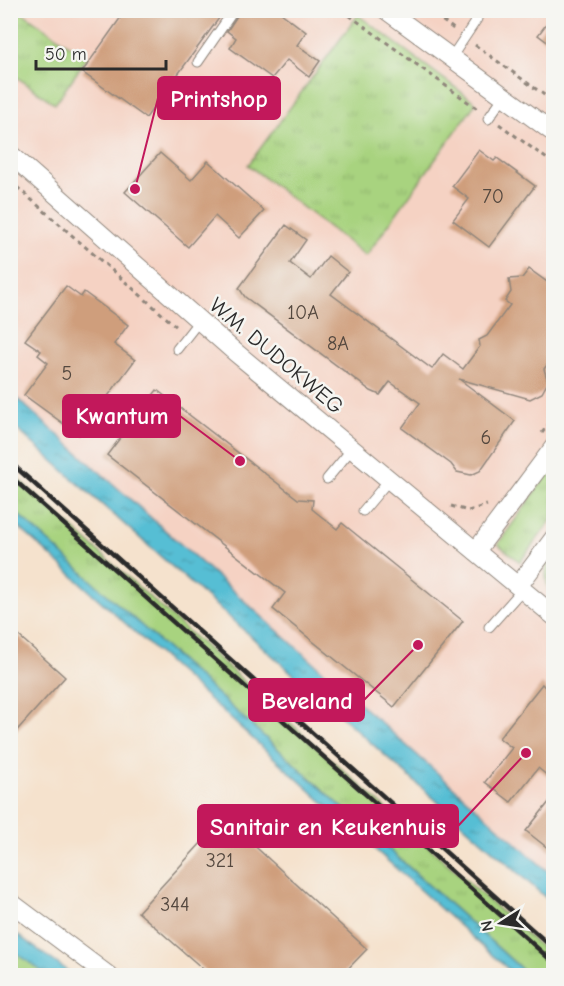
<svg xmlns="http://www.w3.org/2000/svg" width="564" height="986" font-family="'Comic Neue',sans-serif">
  <defs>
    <pattern id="grass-tufts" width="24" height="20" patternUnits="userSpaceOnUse" patternTransform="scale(1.5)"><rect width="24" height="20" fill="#a8d37f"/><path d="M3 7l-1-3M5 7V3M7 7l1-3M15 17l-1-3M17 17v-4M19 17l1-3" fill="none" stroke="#91b56e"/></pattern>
    <pattern id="water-ripples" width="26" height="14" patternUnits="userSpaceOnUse" patternTransform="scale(1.5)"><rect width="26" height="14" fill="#57bed4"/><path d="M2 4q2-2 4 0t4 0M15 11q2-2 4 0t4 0" fill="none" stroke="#489bac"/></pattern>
  </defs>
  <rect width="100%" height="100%" fill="#f6f6f2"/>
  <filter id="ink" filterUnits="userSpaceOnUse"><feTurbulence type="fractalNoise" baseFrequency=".0167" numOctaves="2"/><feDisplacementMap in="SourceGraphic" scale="12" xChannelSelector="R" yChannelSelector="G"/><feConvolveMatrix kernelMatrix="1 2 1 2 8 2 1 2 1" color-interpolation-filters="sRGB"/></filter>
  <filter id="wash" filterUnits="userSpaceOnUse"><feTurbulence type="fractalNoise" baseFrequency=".008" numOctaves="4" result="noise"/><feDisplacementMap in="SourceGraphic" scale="24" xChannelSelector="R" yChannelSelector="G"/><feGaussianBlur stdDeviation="1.35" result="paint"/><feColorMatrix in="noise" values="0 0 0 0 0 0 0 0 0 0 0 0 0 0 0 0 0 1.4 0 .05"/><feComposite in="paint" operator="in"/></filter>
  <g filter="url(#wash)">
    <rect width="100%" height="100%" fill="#f5e2cd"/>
    <polygon fill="#f5d2c3" points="11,11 553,11 553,887 11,403"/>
    <g fill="url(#grass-tufts)" stroke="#6a7f55" stroke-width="1.5">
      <polygon points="13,11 20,11 87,58 55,104 11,73 10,15"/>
      <polygon points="358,15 476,103 366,256 248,165"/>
      <polygon points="553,467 553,518 520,562 498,544"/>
      <polygon points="11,473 553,958 553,975 528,975 11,508"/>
      <path d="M553,553L550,579L553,600C545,584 542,569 553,553Z"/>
      <polygon points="10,947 49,975 11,974"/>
    </g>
    <g fill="url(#water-ripples)" stroke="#417480" stroke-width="1.5">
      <polygon points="11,393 553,876 553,904 11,424"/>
      <polygon points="11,508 49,542 528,975 515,975 484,948 11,520"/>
      <polygon points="11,930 73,975 47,975 11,949"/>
    </g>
    <g id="blocks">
      <g fill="#cf9e7c">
        <polygon points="126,10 225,10 146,118 82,72"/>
        <polygon points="241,10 277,10 306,32 297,45 320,61 309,77 287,60 272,78 230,48 236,38 227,31"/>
        <polygon points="554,14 554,47 538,35"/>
        <polygon points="479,150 494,161 497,158 535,186 489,247 453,220 469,199 452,186"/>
        <polygon points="160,153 191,180 208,161 264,211 239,238 215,216 188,247 125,192"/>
        <polygon points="286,225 306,240 290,263 311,279 328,256 348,272 331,294 432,369 443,354 463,369 480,346 479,340 487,336 510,305 505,301 511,292 509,279 522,278 529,269 554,287 554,356 544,369 548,382 542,393 530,399 459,379 515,421 480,471 471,475 457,472 451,464 402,428 420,403 390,382 380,395 371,391 245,297 239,288"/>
        <polygon points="66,286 81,297 84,292 128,325 114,344 135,360 79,435 24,395 48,363 38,355 41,351 25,340"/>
        <polygon points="157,390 298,499 313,500 312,509 337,529 342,523 463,621 394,707 273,609 285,593 107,455"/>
        <polygon points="10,628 65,677 10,738"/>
        <polygon points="542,684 554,697 554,781 538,768 511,802 485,782 512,748 499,738"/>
        <polygon points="554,796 554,853 526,831"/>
        <polygon points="224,818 367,949 342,975 210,975 138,912"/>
      </g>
    </g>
  </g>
  <g filter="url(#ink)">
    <use href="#blocks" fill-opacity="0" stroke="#90867c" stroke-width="1.5"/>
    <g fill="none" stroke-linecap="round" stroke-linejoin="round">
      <defs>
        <g id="lane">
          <polyline points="451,58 477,19"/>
          <polyline points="198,62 234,10"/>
          <polyline points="488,119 504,96"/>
          <polyline points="177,349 199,321"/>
          <polyline points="327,479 351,450"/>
          <polyline points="363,511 389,480"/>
          <polyline points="489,627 523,589"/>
        </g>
        <g id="street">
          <polyline points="386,10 554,133"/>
          <polyline points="10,154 235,352 554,616"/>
          <polyline points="476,551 554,447"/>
          <polyline points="519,585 554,538"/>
          <polyline points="10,902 109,976"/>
        </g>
      </defs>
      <use href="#lane" stroke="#90867c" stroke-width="11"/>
      <use href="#street" stroke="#90867c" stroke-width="20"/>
      <g stroke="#90867c" stroke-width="3" stroke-dasharray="4.5 4.5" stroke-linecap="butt">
        <polyline points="342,10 479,110"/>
        <polyline points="428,10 455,30"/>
        <polyline points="475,45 554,102"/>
        <polyline points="499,124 554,164"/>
        <polyline points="10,181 178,328"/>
        <polyline points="542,433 554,417"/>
        <polyline points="451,506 468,511 487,505"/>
        <polyline points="553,569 554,585"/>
      </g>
      <use href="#lane" stroke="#fff" stroke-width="9"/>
      <use href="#street" stroke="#fff" stroke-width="18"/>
      <g stroke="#2b2b2b" stroke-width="4.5">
        <polyline points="10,462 554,949"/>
        <polyline points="10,476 554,963"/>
      </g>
    </g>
  </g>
  <g text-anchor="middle" stroke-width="5" stroke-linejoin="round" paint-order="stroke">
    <g font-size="20" fill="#54483f">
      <text x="493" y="203">70</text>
      <text x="303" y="319">10A</text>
      <text x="338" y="350">8A</text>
      <text x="67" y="380">5</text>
      <text x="486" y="444">6</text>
      <text x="220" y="867">321</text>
      <text x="175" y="911">344</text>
    </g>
    <g font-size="22" fill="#2b2b2b" stroke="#f6f6f2">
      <text transform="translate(277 355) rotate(40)" y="8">W.M. DUDOKWEG</text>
    </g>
  </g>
  <path fill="none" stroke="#c2185b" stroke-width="2" d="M135 189L158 98M240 461L180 416M418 645L364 700M526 753L458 826"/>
  <g fill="#c2185b" stroke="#f6f6f2" stroke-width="2">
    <circle cx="135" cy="189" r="6"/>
    <circle cx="240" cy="461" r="6"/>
    <circle cx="418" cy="645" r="6"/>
    <circle cx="526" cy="753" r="6"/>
  </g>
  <g fill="#c2185b" stroke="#c2185b" stroke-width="2">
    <rect x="158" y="77" width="122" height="42" rx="6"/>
    <rect x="63" y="395" width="117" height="42" rx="6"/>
    <rect x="249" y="679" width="115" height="42" rx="6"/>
    <rect x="198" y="805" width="260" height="42" rx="6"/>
  </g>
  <g font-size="24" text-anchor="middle" font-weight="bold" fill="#fff">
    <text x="219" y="107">Printshop</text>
    <text x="122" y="424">Kwantum</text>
    <text x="307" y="709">Beveland</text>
    <text x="328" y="835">Sanitair en Keukenhuis</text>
  </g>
  <rect width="564" height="986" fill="none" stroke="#f6f6f2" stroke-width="36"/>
  <g transform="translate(501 923) rotate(258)" stroke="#f6f6f2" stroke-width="4.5" paint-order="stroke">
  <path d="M0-4.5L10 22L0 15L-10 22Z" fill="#2b2b2b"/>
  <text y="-9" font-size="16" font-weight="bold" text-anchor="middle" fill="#2b2b2b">N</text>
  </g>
  <path d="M36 60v9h130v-9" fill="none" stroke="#2b2b2b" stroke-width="3"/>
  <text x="45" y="60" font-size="18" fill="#2b2b2b" stroke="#f6f6f2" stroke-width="4.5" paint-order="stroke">50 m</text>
</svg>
